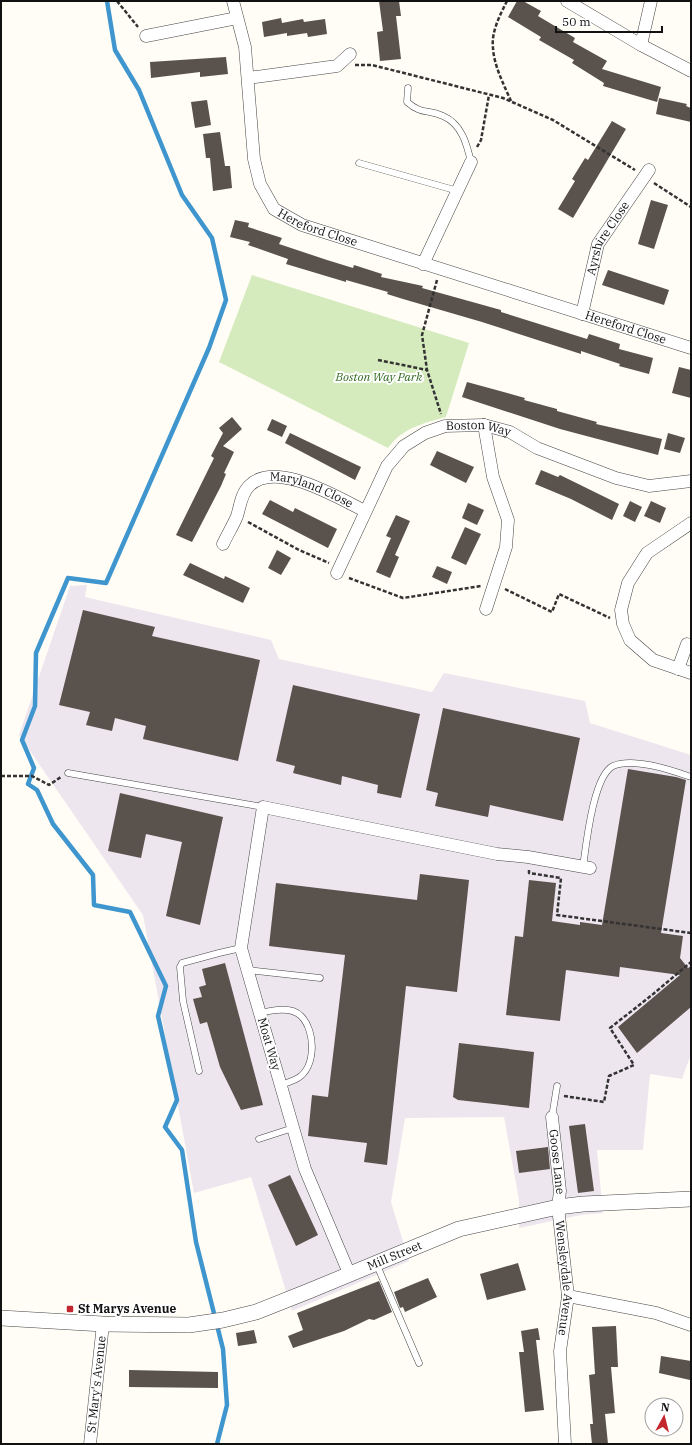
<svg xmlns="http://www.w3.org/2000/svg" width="692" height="1445" font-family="'IBM Plex Serif',serif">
  <rect width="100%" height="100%" fill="#fffdf5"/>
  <polygon fill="#eee6ef" points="87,585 85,597 271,640 279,659 432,692 444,673 585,701 590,723 691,755 691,1054 682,1079 650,1074 643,1150 597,1150 603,1213 581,1215 519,1228 519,1200 504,1117 405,1118 391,1202 409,1261 292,1311 251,1177 194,1193 143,915 19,735 70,586"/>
  <path fill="#d5ebbd" d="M252,275L469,343L446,417C424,423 402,428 388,448L219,362Z"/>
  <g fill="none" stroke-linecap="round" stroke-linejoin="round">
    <polyline stroke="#3f96cf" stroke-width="4.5" points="107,1 115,50 139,90 182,195 212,238 226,300 209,348 106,583 68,578 36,653 35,706 22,740 34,768 28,784 37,790 53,824 93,875 94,905 130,912 166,986 158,1016 177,1100 165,1127 182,1150 196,1242 223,1349 227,1405 217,1444"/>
  </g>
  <g fill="#5a524d">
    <polygon points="379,1 399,1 401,16 396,16 401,59 380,61 377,32 383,31"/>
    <polygon points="517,1 523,1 541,11 538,16 575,38 573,42 607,61 602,69 661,87 657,102 603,86 604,83 572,63 574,60 539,40 541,37 508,17"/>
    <polygon points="281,18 282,23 303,19 304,22 325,19 327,34 308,37 307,33 287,36 287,33 264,37 262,22"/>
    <polygon points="226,57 228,74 200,77 200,72 151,78 150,62"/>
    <polygon points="659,98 687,104 686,106 691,108 691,122 656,114"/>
    <polygon points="207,100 211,125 195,128 191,102"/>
    <polygon points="612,121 626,129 573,218 558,209 575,181 572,179 585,158 588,160"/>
    <polygon points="220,132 225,166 230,166 232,188 213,191 210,158 206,158 203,134"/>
    <polygon points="651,200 668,205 654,249 638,244"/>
    <polygon points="235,220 249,223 248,227 282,238 279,244 327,260 353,268 354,265 382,274 381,277 423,286 422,288 501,310 501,312 587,339 589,334 620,344 619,349 653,358 649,374 619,366 620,364 581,351 581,354 482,322 403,299 387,294 388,292 346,280 346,282 286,264 288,259 248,245 250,242 230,237"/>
    <polygon points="608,270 669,290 664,305 602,285"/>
    <polygon points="679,367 691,370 691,398 672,393"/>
    <polygon points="467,382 525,398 524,400 557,409 557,411 597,422 596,424 662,439 658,455 560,429 462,397"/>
    <polygon points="232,417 242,429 223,446 234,452 224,473 226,474 221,486 192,542 176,535 214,458 211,456 223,433 219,428"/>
    <polygon points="272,419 287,426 282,437 267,430"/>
    <polygon points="290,433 361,467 355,480 285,443"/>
    <polygon points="668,433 685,438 680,453 664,449"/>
    <polygon points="437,451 474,467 466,483 430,465"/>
    <polygon points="541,470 558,477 560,475 619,504 612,520 571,499 535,484"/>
    <polygon points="270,500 293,512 295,508 337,529 328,548 262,514"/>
    <polygon points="630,501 642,507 635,522 623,516"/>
    <polygon points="651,501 666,508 660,523 644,516"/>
    <polygon points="468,503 484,510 477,525 462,518"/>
    <polygon points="396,515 410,521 395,555 399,557 390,578 376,572 391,538 386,536"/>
    <polygon points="465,527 481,534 466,565 451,558"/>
    <polygon points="277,550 291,558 281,575 268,568"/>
    <polygon points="190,563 224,579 225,576 250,588 243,603 183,575"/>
    <polygon points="437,566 452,572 447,584 432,577"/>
    <polygon points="83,610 155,627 152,636 260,660 238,761 143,739 146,726 115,718 112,731 86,725 90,712 59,705"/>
    <polygon points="293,685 420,714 401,798 377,793 378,785 342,776 341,785 293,773 295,766 276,761"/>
    <polygon points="443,708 580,738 563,821 490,805 488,817 435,806 438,793 426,790"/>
    <polygon points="628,769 676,777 686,780 661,933 683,936 680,958 688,968 691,966 691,1007 637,1053 618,1027 680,975 620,967 619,977 566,970 560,1021 506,1015 515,936 523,937 529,880 556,883 552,921 580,925 580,922 602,925"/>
    <polygon points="120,793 223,817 200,925 166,916 182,842 146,834 141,858 108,851"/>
    <polygon points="420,874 469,880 457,992 406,986 387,1165 364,1162 367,1143 308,1136 312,1095 328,1097 345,955 269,946 276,883 417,900"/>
    <polygon points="225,963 263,1105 241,1110 220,1067 207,1022 200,1024 193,999 202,997 199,987 206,985 202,969"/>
    <polygon points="459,1043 534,1052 529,1108 458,1100 453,1097"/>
    <polygon points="585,1124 594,1191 578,1193 569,1126"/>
    <polygon points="548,1147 550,1169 519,1173 516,1151"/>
    <polygon points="290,1175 318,1235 296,1246 268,1185"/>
    <polygon points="518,1263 526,1290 487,1300 480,1274"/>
    <polygon points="428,1278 437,1297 405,1312 403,1307 400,1308 394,1292"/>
    <polygon points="379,1281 392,1312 374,1320 369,1319 344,1331 293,1348 288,1336 303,1330 297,1313"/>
    <polygon points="616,1326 618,1367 611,1367 615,1413 605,1414 608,1444 592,1444 590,1424 593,1424 589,1375 595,1374 592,1327"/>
    <polygon points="538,1328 540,1340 536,1340 544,1410 525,1412 519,1352 524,1352 521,1331"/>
    <polygon points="254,1330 257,1343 238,1346 236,1333"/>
    <polygon points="661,1356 691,1361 690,1380 659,1373"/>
    <polygon points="129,1370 218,1372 218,1388 129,1387"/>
  </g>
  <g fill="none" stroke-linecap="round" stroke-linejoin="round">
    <defs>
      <g id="service">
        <path d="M408,88L407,102C422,115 428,109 443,116C462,124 467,145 471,162"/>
        <polyline points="359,163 458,191"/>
        <polyline points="68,773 263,807"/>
        <path d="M583,867C586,846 593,776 613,766C633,757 671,770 691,777"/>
        <polyline points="248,970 320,978"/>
        <path d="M260,1013C272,1010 291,1006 301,1016C316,1031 316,1067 298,1078C293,1081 286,1083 281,1085"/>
        <polyline points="199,1071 183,1001 180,967 182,963 219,953 241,948"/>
        <polyline points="552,1117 557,1086"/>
        <polyline points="259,1139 293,1128"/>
        <polyline points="376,1263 419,1363"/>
      </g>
      <g id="minor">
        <path id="s1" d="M233,1L245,47L254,159L260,184L274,209L302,225L691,348"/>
        <polyline points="567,1 641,45 691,71"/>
        <polyline points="146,36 237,18"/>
        <polyline points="641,45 651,1"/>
        <polyline points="248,78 337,66 350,54"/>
        <polyline points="423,264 471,162"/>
        <path id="s2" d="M582,314L598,244L649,170"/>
        <polyline points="484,425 493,477 508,520 506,547 486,609"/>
        <polyline points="691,523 647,553 628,583 621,610 623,624 630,640 653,660 691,673"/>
        <path id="s3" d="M223,544C227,535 233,526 237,516C240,507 241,494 249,486C275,459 338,498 365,511"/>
        <path id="s4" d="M337,573L387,466L404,446L425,433L445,426L484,425L510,432L537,448L616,478L649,486L691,481"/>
        <polyline points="678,669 687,644"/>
        <path id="s5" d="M552,1117L560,1191L558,1207L568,1296L560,1351L565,1444"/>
        <polyline points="349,1273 305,1169 241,948 263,807 497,854 528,857 590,868"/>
        <polyline points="568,1296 656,1313 691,1325"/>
        <path id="s6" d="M90,1444L103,1324"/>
      </g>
      <g id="tertiary">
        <path id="s7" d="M1,1318L103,1324L189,1325L223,1320L256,1312L309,1291L459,1229L558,1207L583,1204L691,1199"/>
      </g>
    </defs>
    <use href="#service" stroke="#444" stroke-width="7"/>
    <use href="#minor" stroke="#444" stroke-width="13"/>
    <use href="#tertiary" stroke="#444" stroke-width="16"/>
    <g stroke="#333" stroke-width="2.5" stroke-dasharray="4 2" stroke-linecap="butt">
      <polyline points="117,1 138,27"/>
      <path d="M507,1C500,15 491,32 493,48C494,66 504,85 511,101"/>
      <polyline points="355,65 372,65 503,98 553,120 635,170"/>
      <polyline points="477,147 481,140 489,95"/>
      <polyline points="654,183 691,207"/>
      <polyline points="437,280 422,335 427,370 441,414"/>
      <polyline points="378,360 427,370"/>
      <polyline points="248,522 299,550 329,563"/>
      <polyline points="349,578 403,598 481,586"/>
      <polyline points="505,589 552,612 559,594 610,618"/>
      <polyline points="1,776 32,776 49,785 61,777"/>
      <polyline points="529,870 529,873 561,878 557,915 691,933"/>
      <polyline points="564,1096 604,1102 609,1076 634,1065 610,1028 652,995 691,962"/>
    </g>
    <use href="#service" stroke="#fff" stroke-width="6"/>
    <use href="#minor" stroke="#fff" stroke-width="12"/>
    <use href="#tertiary" stroke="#fff" stroke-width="15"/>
  </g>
  <rect fill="#c4262e" stroke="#fff" stroke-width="1.5" x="66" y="1305" width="8" height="8" rx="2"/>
  <g text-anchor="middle" stroke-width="4" stroke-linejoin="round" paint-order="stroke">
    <g font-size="12" fill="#111" stroke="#fff">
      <text dy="4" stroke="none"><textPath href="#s1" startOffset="262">Hereford Close</textPath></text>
      <text dy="4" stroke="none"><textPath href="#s2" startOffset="81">Ayrshire Close</textPath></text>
      <text dy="4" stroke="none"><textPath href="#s1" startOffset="586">Hereford Close</textPath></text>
      <text dy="4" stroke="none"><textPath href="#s4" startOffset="224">Boston Way</textPath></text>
      <text dy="4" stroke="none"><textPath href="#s3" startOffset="131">Maryland Close</textPath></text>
      <text transform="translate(269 1044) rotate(74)" y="4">Moat Way</text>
      <text dy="4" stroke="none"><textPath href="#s5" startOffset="45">Goose Lane</textPath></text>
      <text dy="4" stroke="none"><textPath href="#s7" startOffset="406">Mill Street</textPath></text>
      <text dy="4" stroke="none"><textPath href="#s5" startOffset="162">Wensleydale Avenue</textPath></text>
      <text dy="4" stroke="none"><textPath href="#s6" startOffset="60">St Mary's Avenue</textPath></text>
    </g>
    <g font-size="12" font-style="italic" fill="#2f6b1f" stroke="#fff">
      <text x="379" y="381">Boston Way Park</text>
    </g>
    <g font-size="12" font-weight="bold" fill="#111" stroke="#fff" text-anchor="start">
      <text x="78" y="1313">St Marys Avenue</text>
    </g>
  </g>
  <rect width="692" height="1445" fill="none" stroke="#111111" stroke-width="4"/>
  <g transform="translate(664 1417) rotate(7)"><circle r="19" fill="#ffffff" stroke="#a0a0a0"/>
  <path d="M0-3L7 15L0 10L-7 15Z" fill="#c4262e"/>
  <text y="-6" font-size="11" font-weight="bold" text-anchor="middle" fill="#111111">N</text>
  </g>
  <path d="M556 26v6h106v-6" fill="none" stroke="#111111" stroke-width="2"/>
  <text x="562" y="26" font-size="12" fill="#111111" stroke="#ffffff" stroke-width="3" paint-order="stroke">50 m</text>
</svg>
